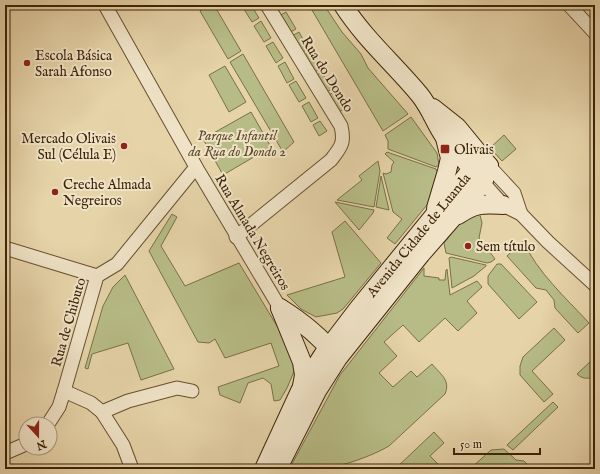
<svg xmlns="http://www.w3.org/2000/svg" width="600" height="474" font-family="'IM FELL English',serif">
  <rect width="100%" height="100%" fill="#e6d3a8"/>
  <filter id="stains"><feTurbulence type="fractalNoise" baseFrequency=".005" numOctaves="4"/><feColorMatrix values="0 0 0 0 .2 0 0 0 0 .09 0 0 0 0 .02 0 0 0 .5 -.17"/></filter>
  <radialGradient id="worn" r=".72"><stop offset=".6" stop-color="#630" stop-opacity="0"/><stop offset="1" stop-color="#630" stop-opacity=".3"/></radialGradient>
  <g fill="#b7bc86" stroke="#7a7047">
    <polygon points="209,5 214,5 241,51 228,59 200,11"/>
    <polygon points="243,5 251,5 259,18 252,22 242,6"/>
    <polygon points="309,5 324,5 342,32 361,54 368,68 408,114 383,131"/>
    <polygon points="286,12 296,29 289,33 279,16"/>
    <polygon points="261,21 271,38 264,42 254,26"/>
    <polygon points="299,32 308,49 301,53 292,36"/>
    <polygon points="273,42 283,58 276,63 266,46"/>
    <polygon points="310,52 320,69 313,73 303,56"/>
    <polygon points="243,54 294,142 283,152 230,62"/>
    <polygon points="285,62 294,79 287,83 278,66"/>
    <polygon points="225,66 246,102 229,112 209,75"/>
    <polygon points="322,72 332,89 325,93 315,76"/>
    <polygon points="296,81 306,98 299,102 289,85"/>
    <polygon points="334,92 344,109 337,113 327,96"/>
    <polygon points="309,102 318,118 311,122 302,106"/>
    <polygon points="251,112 271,147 223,175 203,139"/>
    <polygon points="411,117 437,153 439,165 436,167 388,149 388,141 385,135"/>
    <polygon points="320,121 327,131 319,136 313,125"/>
    <polygon points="504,135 516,149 502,161 490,148"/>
    <polygon points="387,152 436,169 438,173 431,200 395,244 387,238 402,219 393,212 383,173 386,174 391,172 392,165 394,162 385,154"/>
    <polygon points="378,161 380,171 374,207 337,200 362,180 359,176"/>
    <polygon points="381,176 389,210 376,207"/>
    <polygon points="335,202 374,210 373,213 359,230"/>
    <polygon points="479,211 482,223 479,238 495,259 491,262 487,263 446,253 444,243 460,223"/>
    <polygon points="172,214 177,217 161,246 185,286 239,263 283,336 296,367 287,388 280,400 274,401 271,384 263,378 248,383 240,403 220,395 218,387 279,366 271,343 225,358 215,339 209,343 198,342 149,251"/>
    <polygon points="345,221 381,263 343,309 337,313 316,317 301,309 287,295 345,277 332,232"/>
    <path d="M523,241C538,273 565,297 589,323L578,333L555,308L554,300L546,290L536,288L507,256Z"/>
    <polygon points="451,257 486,265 486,266 474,276 452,288 449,258"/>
    <polygon points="497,264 501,264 537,302 519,319 488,284 488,276"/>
    <path d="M424,268V276L439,278V280H445L446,270L447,269L450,295L477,281L482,287L467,301L477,313L458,331L445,318L419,342L403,325L384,342L397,356L379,373L393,387L411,371L417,377L432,364C440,374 451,380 445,394L389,446C370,457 345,465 324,469C314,471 302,469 292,469V464L340,375Z"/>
    <polygon points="125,275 174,369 141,380 128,343 92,354 88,369 85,368 103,306 113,287"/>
    <polygon points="554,328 565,340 532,371 553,394 544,402 520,375 520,366 523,357"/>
    <path d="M591,361C596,367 596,370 593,377C586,379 583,379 577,374Z"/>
    <polygon points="553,402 558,407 513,450 507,445"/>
    <polygon points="434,432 444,443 430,456 443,469 395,469"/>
    <polygon points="504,449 516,460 524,461 532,469 470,469 491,450"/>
  </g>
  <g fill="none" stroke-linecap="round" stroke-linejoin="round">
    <defs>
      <g id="minor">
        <polyline points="105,5 196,167 280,308"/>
        <polyline points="569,5 595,33"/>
        <polyline points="489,166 514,193 521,214"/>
        <polyline points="478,177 503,205 521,214 548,242 595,285"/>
        <path d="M236,237L331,160C341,147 345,143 341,126L267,5"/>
        <polyline points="5,248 97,276"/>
        <polyline points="64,391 91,403 102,412 123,445 132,469"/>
        <polyline points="102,412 128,401 177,388 192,391"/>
        <polyline points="48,424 59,407 64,391 97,276 117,264 196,167"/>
        <polyline points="5,453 26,444"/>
      </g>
      <g id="secondary">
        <path d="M343,5C364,38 394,64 419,94C430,107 435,123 444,136C453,148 463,158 472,169"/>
        <polyline points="433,108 457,127 489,166"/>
        <polyline points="436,208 447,171 450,158 445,138"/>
        <path d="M458,215C476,203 482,204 503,205"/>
        <polyline points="280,308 302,362 304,375 302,386"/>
        <path d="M280,308C301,321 320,336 336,356"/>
        <polyline points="279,466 317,391 338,358 421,254 483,183 489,166"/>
        <path id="s1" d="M264,469L300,391L323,355L358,309L472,169L489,166"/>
      </g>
    </defs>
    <use href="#minor" stroke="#675030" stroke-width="15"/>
    <use href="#secondary" stroke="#3d2408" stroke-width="20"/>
    <use href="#minor" stroke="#efe2c6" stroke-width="13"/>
    <use href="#secondary" stroke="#efe2c6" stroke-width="18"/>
  </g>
  <g fill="#8f2418" stroke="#efe2c6" stroke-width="1.5">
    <circle cx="27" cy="63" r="4"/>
    <circle cx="124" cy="146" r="4"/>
    <rect x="440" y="144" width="10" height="10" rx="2"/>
    <circle cx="55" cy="192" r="4"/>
    <circle cx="468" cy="246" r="4"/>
  </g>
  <g text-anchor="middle" stroke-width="4" stroke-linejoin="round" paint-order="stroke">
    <g font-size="14" fill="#3d2408" stroke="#efe2c6" text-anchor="start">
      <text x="35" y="60">Escola Básica<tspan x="35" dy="16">Sarah Afonso</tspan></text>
      <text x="116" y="143" text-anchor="end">Mercado Olivais<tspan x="116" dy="16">Sul (Célula E)</tspan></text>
      <text x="454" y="154">Olivais</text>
      <text x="63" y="189">Creche Almada<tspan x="63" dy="16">Negreiros</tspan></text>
      <text x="476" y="251">Sem título</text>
    </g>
    <g font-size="14" fill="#3d2408" stroke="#efe2c6">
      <text transform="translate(328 74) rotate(58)" y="5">Rua do Dondo</text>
      <text transform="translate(253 232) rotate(59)" y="5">Rua Almada Negreiros</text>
      <text dy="5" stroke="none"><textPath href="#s1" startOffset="282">Avenida Cidade de Luanda</textPath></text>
      <text transform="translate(68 322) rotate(-74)" y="5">Rua de Chibuto</text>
    </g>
    <g font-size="14" font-style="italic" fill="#5c4a28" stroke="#efe2c6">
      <text x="237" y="140">Parque Infantil<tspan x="237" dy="16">da Rua do Dondo 2</tspan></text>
    </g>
  </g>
  <rect width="600" height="474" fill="none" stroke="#e6d3a8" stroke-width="20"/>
  <rect x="6" y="6" width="588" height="462" fill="none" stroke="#3d2408" stroke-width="2"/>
  <rect x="10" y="10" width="580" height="454" fill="none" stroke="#3d2408"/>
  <g transform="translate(38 436) rotate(159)"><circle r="19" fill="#efe2c6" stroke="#a8967a"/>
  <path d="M0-3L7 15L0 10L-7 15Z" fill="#8f2418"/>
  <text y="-6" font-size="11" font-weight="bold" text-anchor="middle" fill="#3d2408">N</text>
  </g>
  <path d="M454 448v6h86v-6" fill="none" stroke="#3d2408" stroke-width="2"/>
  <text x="460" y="448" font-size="12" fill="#3d2408" stroke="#efe2c6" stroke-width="3" paint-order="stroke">50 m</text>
  <rect width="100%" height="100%" filter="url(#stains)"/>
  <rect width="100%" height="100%" fill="url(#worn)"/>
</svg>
